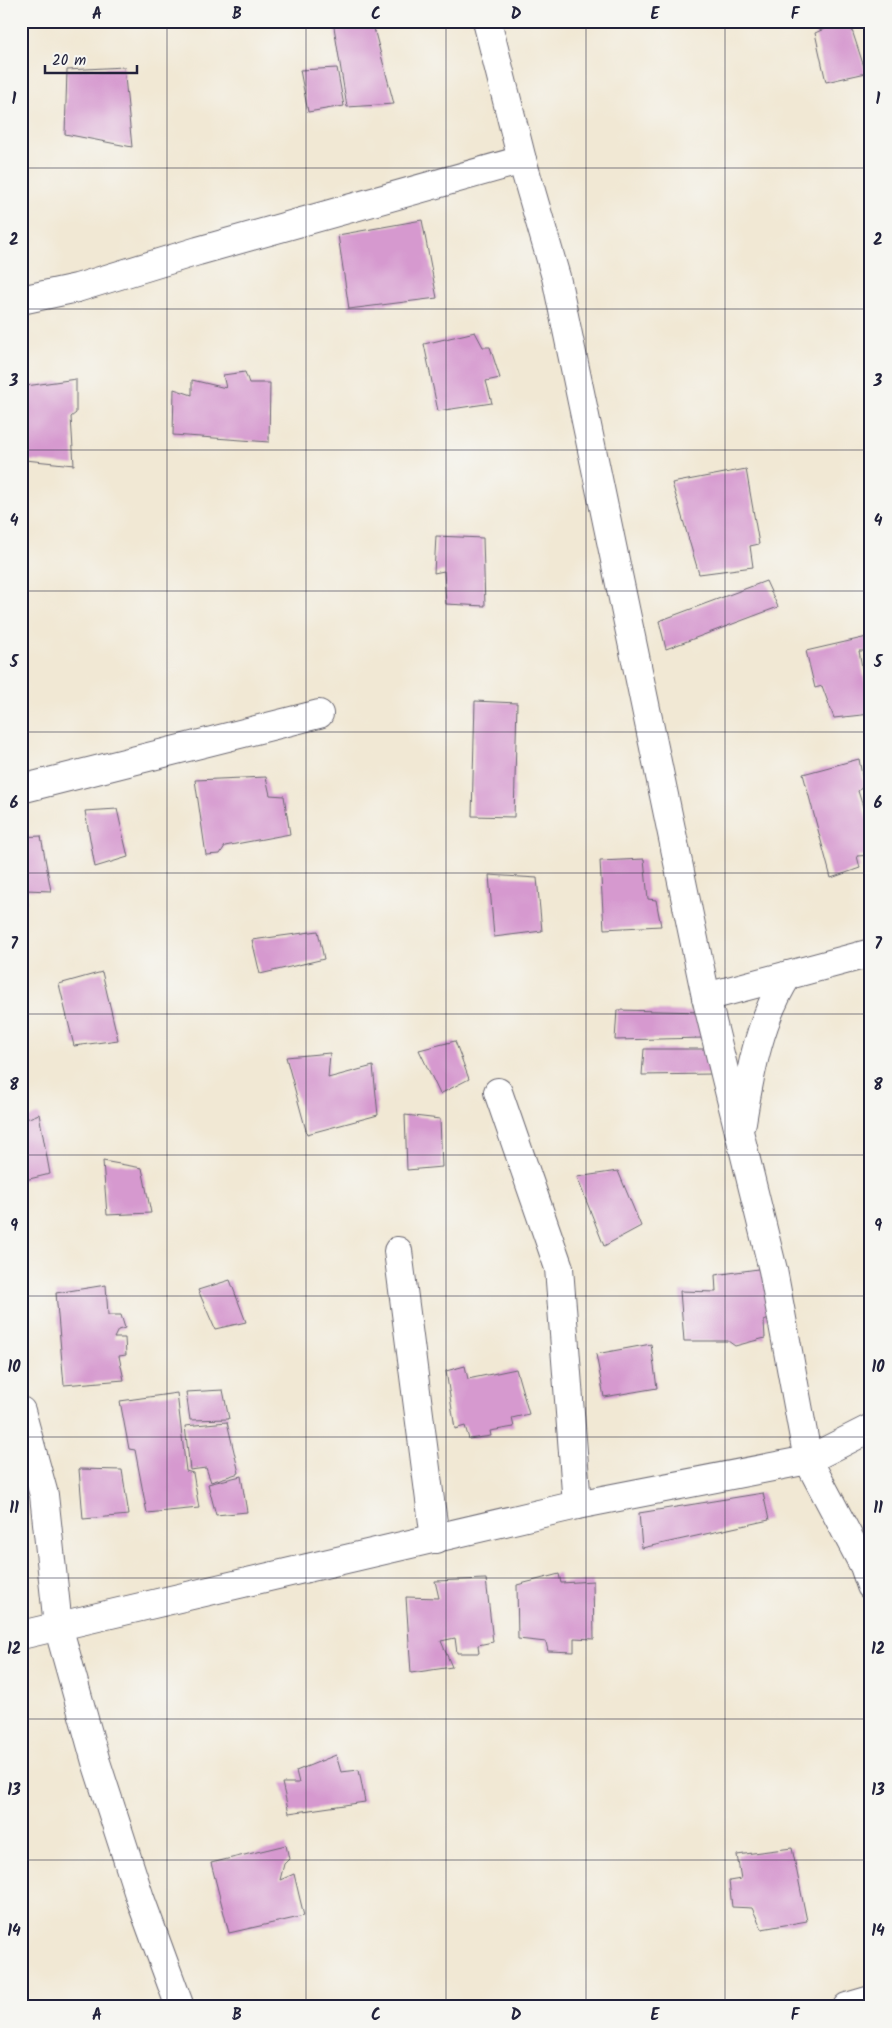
<svg xmlns="http://www.w3.org/2000/svg" width="892" height="2028" font-family="Kalam,sans-serif">
  <rect width="100%" height="100%" fill="#f6f6f2"/>
  <filter id="ink" filterUnits="userSpaceOnUse"><feTurbulence type="fractalNoise" baseFrequency=".02" numOctaves="2"/><feDisplacementMap in="SourceGraphic" scale="10" xChannelSelector="R" yChannelSelector="G"/><feConvolveMatrix kernelMatrix="1 2 1 2 8 2 1 2 1" color-interpolation-filters="sRGB"/></filter>
  <filter id="wash" filterUnits="userSpaceOnUse"><feTurbulence type="fractalNoise" baseFrequency=".0096" numOctaves="4" result="noise"/><feDisplacementMap in="SourceGraphic" scale="20" xChannelSelector="R" yChannelSelector="G"/><feGaussianBlur stdDeviation="1.12" result="paint"/><feColorMatrix in="noise" values="0 0 0 0 0 0 0 0 0 0 0 0 0 0 0 0 0 1.4 0 .05"/><feComposite in="paint" operator="in"/></filter>
  <g filter="url(#wash)">
    <rect width="100%" height="100%" fill="#f1e8d4"/>
    <g id="blocks">
      <g fill="#d699cf">
        <polygon points="348,21 372,21 394,104 347,107 334,27"/>
        <polygon points="842,21 849,21 866,73 826,82 815,33"/>
        <polygon points="124,67 132,147 65,134 67,70"/>
        <polygon points="337,68 344,106 308,112 300,70"/>
        <polygon points="422,220 437,298 349,309 338,235"/>
        <polygon points="475,332 483,347 490,347 500,378 486,381 492,403 438,411 424,344"/>
        <polygon points="245,372 249,383 270,383 269,442 173,435 174,389 192,395 192,380 226,388 223,375"/>
        <polygon points="76,379 76,413 71,417 74,465 25,460 26,386"/>
        <polygon points="746,469 759,544 750,546 753,567 699,574 672,483"/>
        <polygon points="436,536 483,538 485,606 446,604 444,571 434,573"/>
        <polygon points="766,581 778,607 666,649 659,621"/>
        <polygon points="870,618 871,661 865,651 859,651 871,714 834,718 822,686 815,688 806,651 867,637"/>
        <polygon points="475,701 517,703 514,817 472,816"/>
        <polygon points="859,759 864,786 858,791 871,832 871,855 857,856 860,868 831,878 803,774"/>
        <polygon points="266,777 270,795 284,796 290,834 225,846 220,854 206,855 195,780"/>
        <polygon points="117,809 128,857 95,867 85,811"/>
        <polygon points="41,836 51,891 25,890 27,901 21,902 21,837"/>
        <polygon points="644,859 648,899 656,900 661,926 604,929 600,861"/>
        <polygon points="489,875 537,878 542,931 494,937"/>
        <polygon points="318,931 324,959 260,974 252,940"/>
        <polygon points="102,972 118,1040 74,1046 59,984"/>
        <polygon points="617,1010 704,1012 704,1038 615,1040"/>
        <polygon points="455,1041 469,1079 440,1094 419,1050"/>
        <polygon points="644,1049 706,1049 712,1074 642,1075"/>
        <polygon points="330,1053 328,1078 373,1066 378,1115 307,1134 286,1057"/>
        <polygon points="39,1114 50,1174 21,1181 21,1121"/>
        <polygon points="405,1115 440,1119 442,1167 407,1170"/>
        <polygon points="103,1161 142,1168 151,1213 107,1215"/>
        <polygon points="618,1171 641,1226 604,1246 577,1177"/>
        <polygon points="765,1268 771,1318 764,1321 765,1338 735,1346 728,1341 684,1341 680,1291 716,1292 715,1275"/>
        <polygon points="230,1280 246,1322 215,1329 198,1290"/>
        <polygon points="106,1285 108,1315 121,1315 125,1328 118,1330 114,1338 125,1338 126,1355 119,1356 124,1380 64,1385 56,1293"/>
        <polygon points="651,1344 657,1388 604,1397 596,1354"/>
        <polygon points="465,1366 468,1379 516,1369 529,1414 512,1418 514,1427 490,1431 491,1436 469,1439 465,1426 455,1429 446,1371"/>
        <polygon points="223,1390 229,1419 190,1420 186,1392"/>
        <polygon points="177,1393 186,1471 193,1473 199,1508 147,1513 135,1450 129,1449 120,1401"/>
        <polygon points="227,1422 239,1473 211,1482 206,1468 190,1470 185,1426"/>
        <polygon points="79,1469 122,1470 129,1515 83,1519"/>
        <polygon points="241,1476 247,1512 216,1515 208,1484"/>
        <polygon points="763,1493 769,1520 642,1548 639,1513"/>
        <polygon points="559,1574 561,1583 593,1581 594,1639 574,1638 574,1652 548,1651 546,1642 518,1639 517,1585"/>
        <polygon points="486,1579 493,1642 478,1645 479,1653 457,1653 455,1638 441,1641 452,1667 411,1673 406,1597 439,1598 435,1581"/>
        <polygon points="336,1755 341,1772 359,1770 365,1802 289,1813 282,1783 299,1783 296,1771"/>
        <polygon points="286,1845 289,1859 284,1864 280,1880 294,1874 304,1916 229,1933 211,1863"/>
        <polygon points="792,1848 807,1921 762,1929 752,1908 732,1907 729,1881 741,1879 737,1855"/>
      </g>
    </g>
  </g>
  <g filter="url(#ink)">
    <use href="#blocks" fill-opacity="0" stroke="#6a6771" stroke-width="1"/>
    <g fill="none" stroke-linecap="round" stroke-linejoin="round">
      <defs>
        <g id="street">
          <polyline points="487,21 522,160 556,277 706,997 773,1270 808,1460 864,1566 871,1586"/>
          <polyline points="21,300 77,288 198,251 522,160"/>
          <polyline points="21,789 319,714"/>
          <polyline points="706,997 871,953"/>
          <polyline points="498,1092 559,1268 577,1505"/>
          <path d="M742,1122C750,1072 760,1018 788,975"/>
          <polyline points="398,1251 435,1539"/>
          <polyline points="21,1411 44,1495 58,1626 96,1762 140,1898 180,2007"/>
          <polyline points="21,1635 577,1505 808,1460 871,1428"/>
          <polyline points="847,2007 871,2000"/>
        </g>
      </defs>
      <use href="#street" stroke="#6a6771" stroke-width="30"/>
      <use href="#street" stroke="#fff" stroke-width="28"/>
    </g>
  </g>
  <path fill="none" stroke="#22223b" stroke-width="1" stroke-opacity="0.55" d="M167,21V2007M306,21V2007M446,21V2007M586,21V2007M725,21V2007M21,168H871M21,309H871M21,450H871M21,591H871M21,732H871M21,873H871M21,1014H871M21,1155H871M21,1296H871M21,1437H871M21,1578H871M21,1719H871M21,1860H871"/>
  <rect width="892" height="2028" fill="none" stroke="#f6f6f2" stroke-width="55"/>
  <path d="M45 65v8h92v-8" fill="none" stroke="#22223b" stroke-width="2.5"/>
  <text x="52" y="65" font-size="15" fill="#22223b" stroke="#f6f6f2" stroke-width="4" paint-order="stroke">20 m</text>
  <rect x="28" y="28" width="836" height="1972" fill="none" stroke="#22223b" stroke-width="2"/>
  <g font-size="16" text-anchor="middle" font-weight="bold" fill="#22223b">
    <text x="97" y="19">A</text>
    <text x="237" y="19">B</text>
    <text x="376" y="19">C</text>
    <text x="516" y="19">D</text>
    <text x="655" y="19">E</text>
    <text x="795" y="19">F</text>
    <text x="14" y="104">1</text>
    <text x="878" y="104">1</text>
    <text x="14" y="245">2</text>
    <text x="878" y="245">2</text>
    <text x="14" y="386">3</text>
    <text x="878" y="386">3</text>
    <text x="14" y="526">4</text>
    <text x="878" y="526">4</text>
    <text x="14" y="667">5</text>
    <text x="878" y="667">5</text>
    <text x="14" y="808">6</text>
    <text x="878" y="808">6</text>
    <text x="14" y="949">7</text>
    <text x="878" y="949">7</text>
    <text x="14" y="1090">8</text>
    <text x="878" y="1090">8</text>
    <text x="14" y="1231">9</text>
    <text x="878" y="1231">9</text>
    <text x="14" y="1372">10</text>
    <text x="878" y="1372">10</text>
    <text x="14" y="1513">11</text>
    <text x="878" y="1513">11</text>
    <text x="14" y="1654">12</text>
    <text x="878" y="1654">12</text>
    <text x="14" y="1795">13</text>
    <text x="878" y="1795">13</text>
    <text x="14" y="1936">14</text>
    <text x="878" y="1936">14</text>
    <text x="97" y="2020">A</text>
    <text x="237" y="2020">B</text>
    <text x="376" y="2020">C</text>
    <text x="516" y="2020">D</text>
    <text x="655" y="2020">E</text>
    <text x="795" y="2020">F</text>
  </g>
</svg>
